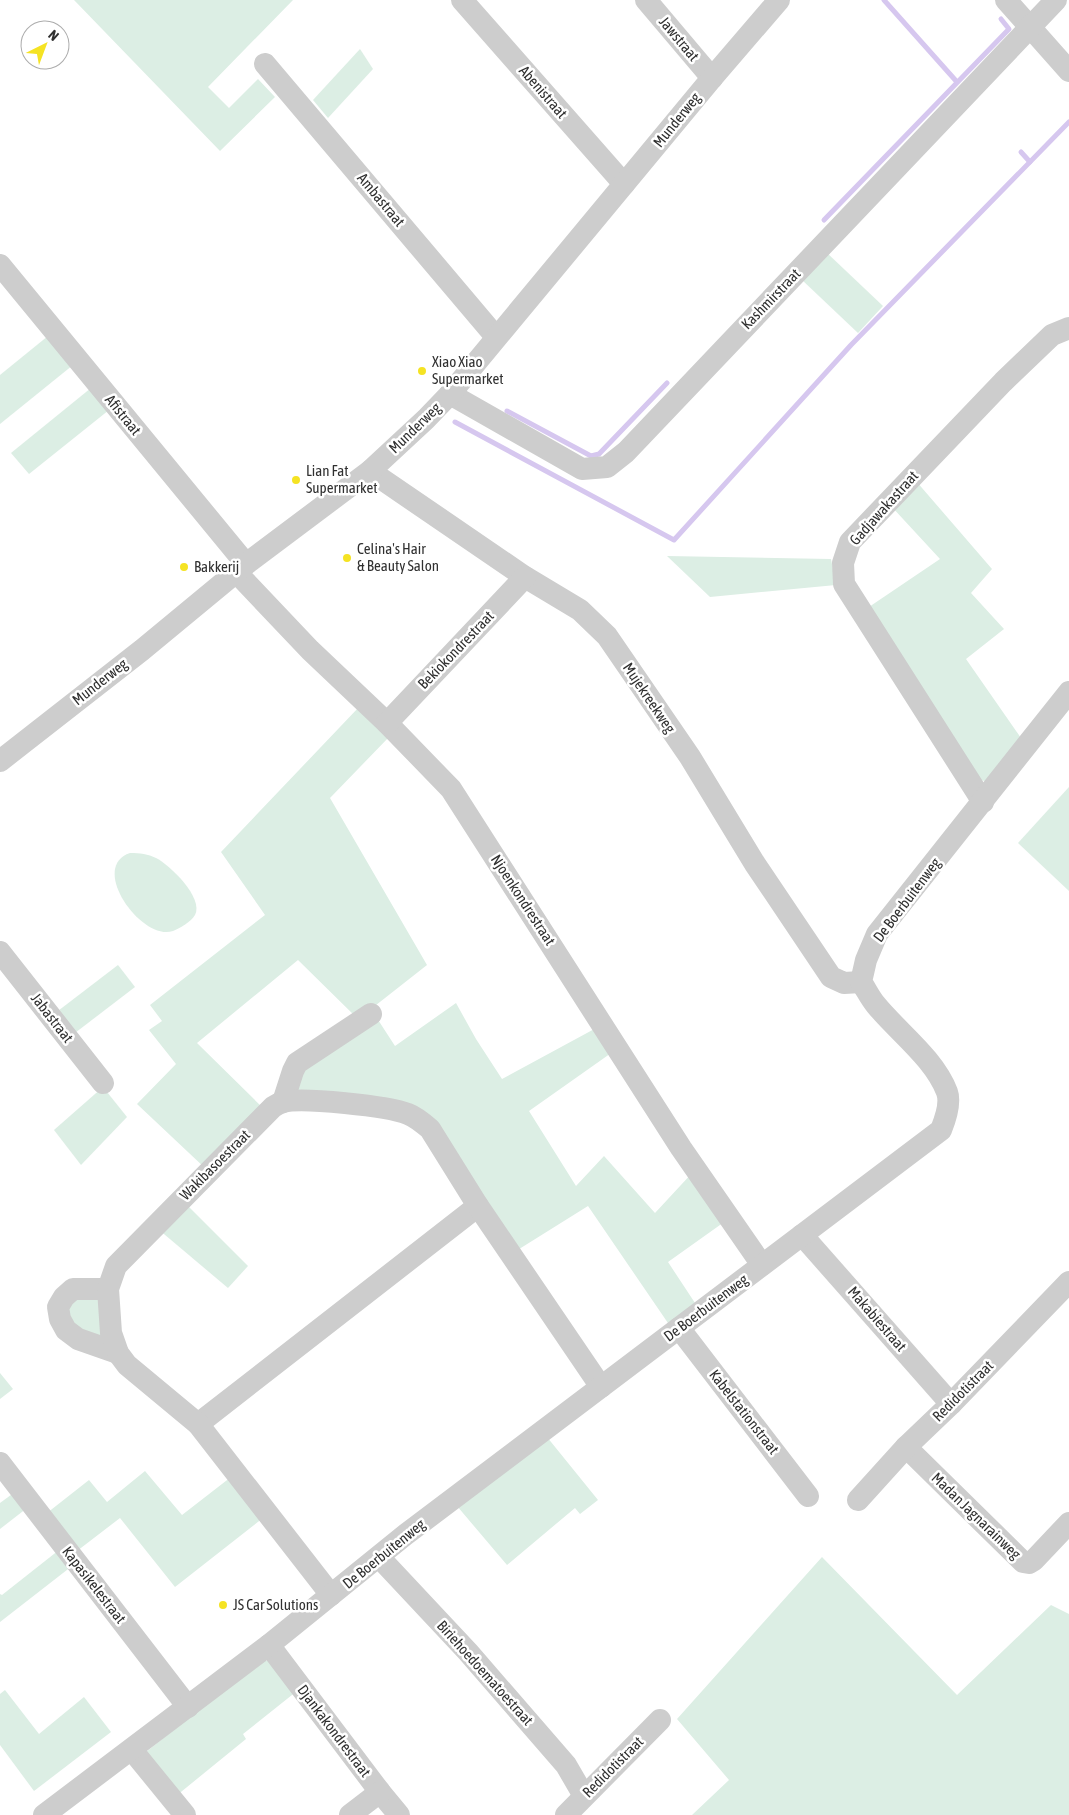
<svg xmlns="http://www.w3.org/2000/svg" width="1069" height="1815" font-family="'Asap Condensed',sans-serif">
  <rect width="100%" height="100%" fill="#fff"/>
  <g fill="#dceee4">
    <polygon points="74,0 293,0 208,87 229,108 258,79 275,97 220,151"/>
    <polygon points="360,49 373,69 328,118 313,100"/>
    <polygon points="826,252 883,306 858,333 801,279"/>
    <polygon points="48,336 73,365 0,424 0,375"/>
    <polygon points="91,388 109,410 29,474 11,453"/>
    <polygon points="916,481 992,569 971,593 1004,629 966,659 1021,738 985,781 974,779 866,609 940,559 891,506"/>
    <polygon points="667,556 831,559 836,585 710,597"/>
    <polygon points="359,707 390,736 330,798 427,965 371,1009 395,1046 456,1003 476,1039 502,1079 598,1027 614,1051 529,1111 576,1186 604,1156 655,1213 693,1172 727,1220 668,1262 697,1306 670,1326 588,1206 516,1251 433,1121 295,1092 302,1062 358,1019 298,960 197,1043 264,1109 206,1169 137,1104 176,1064 149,1030 162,1021 150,1005 265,915 221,852"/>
    <polygon points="1069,787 1069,891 1018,843"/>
    <path d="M130,853C140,853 148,854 156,858C170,865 204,898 195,915C191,922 180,928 173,931C142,942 88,867 130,853Z"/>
    <polygon points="118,965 135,987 71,1036 54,1014"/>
    <polygon points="103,1087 127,1117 81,1165 54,1130"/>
    <polygon points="184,1202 248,1266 228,1288 158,1229"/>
    <polygon points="97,1292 108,1346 70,1325 66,1302"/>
    <polygon points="0,1373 13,1389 0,1399"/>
    <polygon points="547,1437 598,1500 580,1514 575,1508 507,1565 457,1506"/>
    <polygon points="145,1471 182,1515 231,1477 263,1518 175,1587 120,1518 77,1551 47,1513 89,1480 107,1502"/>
    <polygon points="15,1492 27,1508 0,1529 0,1503"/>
    <polygon points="59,1550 72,1566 0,1622 0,1594 2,1595"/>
    <polygon points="822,1557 957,1695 1051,1605 1069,1614 1069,1815 692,1815 729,1780 677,1719"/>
    <polygon points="260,1661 271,1661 297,1691 243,1734 246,1739 176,1796 146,1752"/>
    <polygon points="5,1690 39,1734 84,1697 111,1732 34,1791 0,1745 0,1694"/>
  </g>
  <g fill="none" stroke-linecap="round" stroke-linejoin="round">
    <g stroke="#d6c7ef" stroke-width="5">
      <polyline points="884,0 957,82"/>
      <polyline points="1021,152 1030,162"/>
      <polyline points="824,220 1009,29 1001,19"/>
      <polyline points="507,411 591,456 599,454 667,383"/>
      <polyline points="455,422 674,540 851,345 1069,122"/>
    </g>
    <g stroke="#cdcdcd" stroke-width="22">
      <polyline points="462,0 624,184"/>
      <polyline points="646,0 712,78"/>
      <polyline points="1006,0 1069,71"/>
      <polyline points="265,64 496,337"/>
      <polyline points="0,265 246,564"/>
      <polyline points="450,394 582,469 607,467 626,452 1056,0"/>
      <polyline points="370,471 525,577 580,610 607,636 690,757 755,864 831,977 844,983 861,982"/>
      <polyline points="236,572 310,650 387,723 451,789 681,1148 762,1265"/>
      <polyline points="387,723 525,577"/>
      <polyline points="0,761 142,650 246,564 370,471 426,419 450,394 712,78 779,0"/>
      <polyline points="983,802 844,584 843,563 850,542 1003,382 1052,335 1069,328"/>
      <polyline points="0,952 103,1083"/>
      <polyline points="283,1102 293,1071 297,1063 371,1014"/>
      <polyline points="802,1235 951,1404"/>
      <polyline points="108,1289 73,1289 64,1297 58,1307 60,1319 66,1330 78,1339 118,1353"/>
      <polyline points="679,1328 808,1496"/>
      <polyline points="198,1424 478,1206"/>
      <polyline points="906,1447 1023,1562 1029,1563 1034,1560 1069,1523"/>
      <polyline points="0,1463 188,1707"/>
      <polyline points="858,1500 906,1447 951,1404 1069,1282"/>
      <polyline points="379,1557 468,1652 566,1765 584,1796"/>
      <path d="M331,1595L198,1424L127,1365L118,1353L111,1333L108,1289L116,1266L273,1107C276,1105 280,1103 283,1102C302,1097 388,1106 408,1114C416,1117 423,1123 430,1129L478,1206L601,1387"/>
      <polyline points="269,1645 380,1792 399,1815"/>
      <polyline points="132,1750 185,1815"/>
      <path d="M44,1815L269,1645L405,1535L941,1130C945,1120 951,1103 947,1092C934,1058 898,1032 876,1005C870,998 866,989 861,982L866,960L877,934L1069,692"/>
      <polyline points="350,1815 380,1792"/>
      <polyline points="566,1815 660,1720"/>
    </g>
  </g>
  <g fill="#f5e323" stroke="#fff" stroke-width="2">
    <circle cx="422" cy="371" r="5"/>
    <circle cx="296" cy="480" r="5"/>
    <circle cx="347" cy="558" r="5"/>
    <circle cx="184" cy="567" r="5"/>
    <circle cx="223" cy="1605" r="5"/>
  </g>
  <g text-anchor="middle" stroke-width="5" stroke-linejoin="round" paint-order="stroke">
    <g font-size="15" fill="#303030" stroke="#fff">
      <text transform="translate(679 39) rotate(50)" y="5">Jawstraat</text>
      <text transform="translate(543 92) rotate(49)" y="5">Abenistraat</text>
      <text transform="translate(677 120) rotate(-51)" y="5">Munderweg</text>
      <text transform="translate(381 200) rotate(50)" y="5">Ambastraat</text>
      <text transform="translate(771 299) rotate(-46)" y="5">Kashmirstraat</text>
      <text transform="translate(123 415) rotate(51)" y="5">Afistraat</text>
      <text transform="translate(415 428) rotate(-44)" y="5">Munderweg</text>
      <text transform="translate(884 508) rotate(-48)" y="5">Gadjawakastraat</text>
      <text transform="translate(456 650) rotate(-46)" y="5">Bekiokondrestraat</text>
      <text transform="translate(100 682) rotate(-38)" y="5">Munderweg</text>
      <text transform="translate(649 698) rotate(56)" y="5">Mujekreekweg</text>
      <text transform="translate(523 900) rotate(57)" y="5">Njoenkondrestraat</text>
      <text transform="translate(907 900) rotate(-53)" y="5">De Boerbuitenweg</text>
      <text transform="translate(52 1018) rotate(52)" y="5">Jabastraat</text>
      <text transform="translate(215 1165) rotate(-45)" y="5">Wakibasoestraat</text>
      <text transform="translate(706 1308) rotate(-37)" y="5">De Boerbuitenweg</text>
      <text transform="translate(877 1319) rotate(49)" y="5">Makabiestraat</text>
      <text transform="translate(963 1391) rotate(-45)" y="5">Redidotistraat</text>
      <text transform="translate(744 1412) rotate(52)" y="5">Kabelstationstraat</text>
      <text transform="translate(976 1516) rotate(44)" y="5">Madan Jagnarainweg</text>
      <text transform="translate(384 1554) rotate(-39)" y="5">De Boerbuitenweg</text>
      <text transform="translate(94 1585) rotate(52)" y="5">Kapasikelestraat</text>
      <text transform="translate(485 1673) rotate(48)" y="5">Biriehoedoematoestraat</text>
      <text transform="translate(334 1731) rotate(53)" y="5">Djankakondrestraat</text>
      <text transform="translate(613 1767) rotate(-45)" y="5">Redidotistraat</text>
    </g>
    <g font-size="15" fill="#303030" stroke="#fff" text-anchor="start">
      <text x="432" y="367">Xiao Xiao<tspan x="432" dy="17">Supermarket</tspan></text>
      <text x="306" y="476">Lian Fat<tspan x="306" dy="17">Supermarket</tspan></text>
      <text x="357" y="554">Celina's Hair<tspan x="357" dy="17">&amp; Beauty Salon</tspan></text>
      <text x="194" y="572">Bakkerij</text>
      <text x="233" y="1610">JS Car Solutions</text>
    </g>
  </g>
  <g transform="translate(45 45) rotate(42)"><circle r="24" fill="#ffffff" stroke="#acacac"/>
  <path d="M0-4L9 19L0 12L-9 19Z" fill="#f5e323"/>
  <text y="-8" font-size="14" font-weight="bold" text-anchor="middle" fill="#303030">N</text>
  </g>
</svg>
